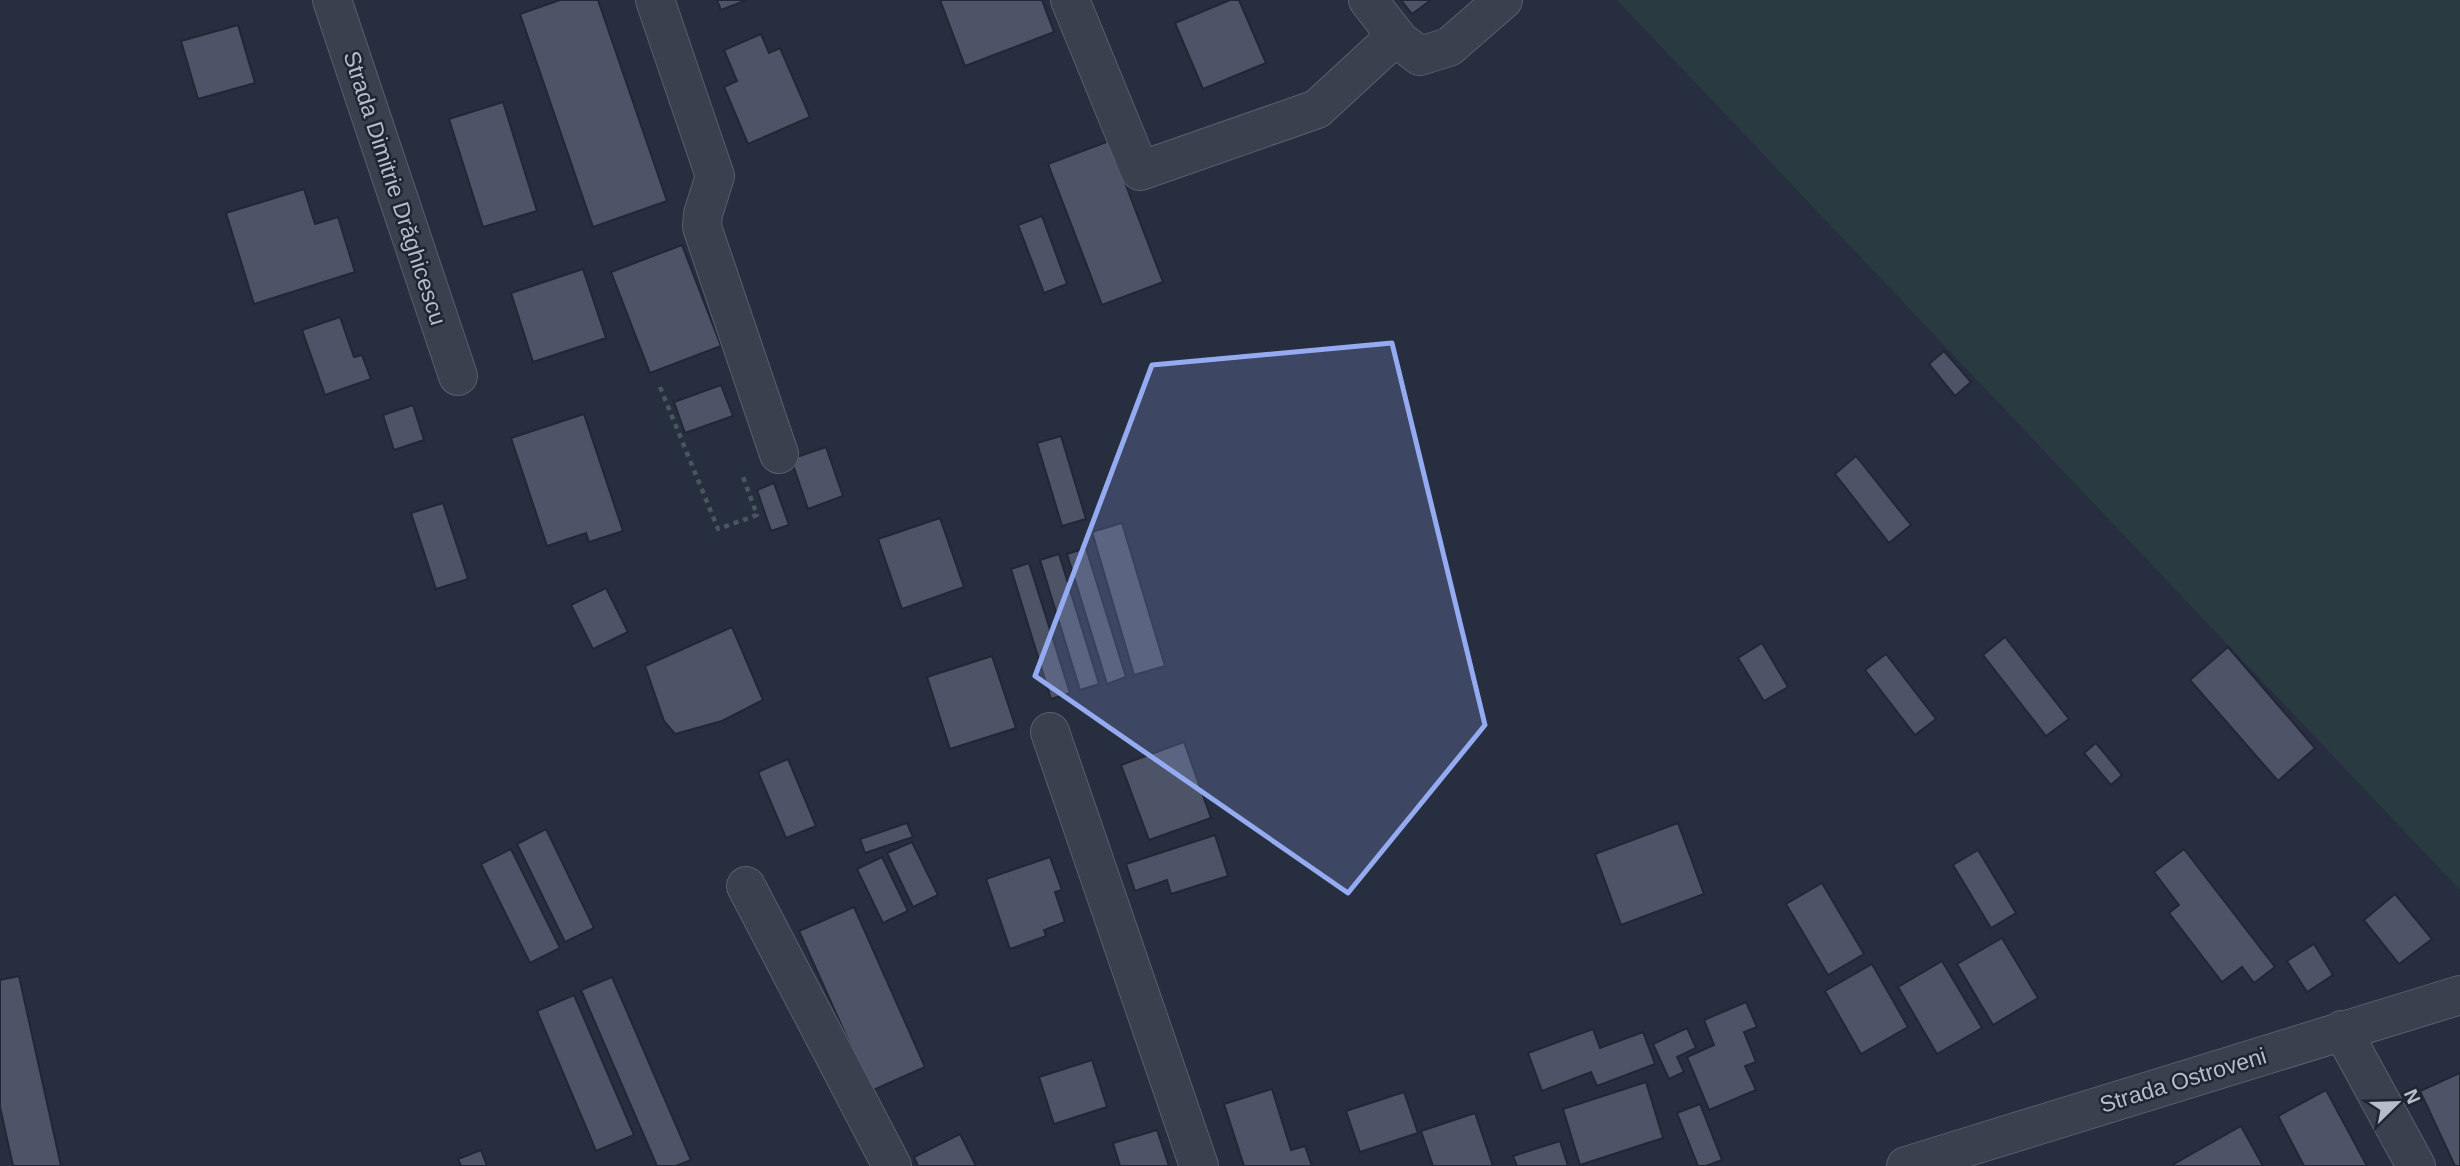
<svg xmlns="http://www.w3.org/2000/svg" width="2460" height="1166" font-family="Helvetica,sans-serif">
  <rect width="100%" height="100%" fill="#272e3f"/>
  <polygon fill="#293a40" points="1617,0 2460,0 2460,890"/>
  <g fill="#4d5467" stroke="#222736" stroke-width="2">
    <polygon points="560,0 598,0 667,201 593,227 520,14"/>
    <polygon points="717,0 747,0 721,10"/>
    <polygon points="940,0 1042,0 1054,32 965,66"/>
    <polygon points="1230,0 1239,0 1266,63 1203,89 1175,23"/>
    <polygon points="1401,0 1431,0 1412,14"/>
    <polygon points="238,25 255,83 198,99 181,41"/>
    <polygon points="761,34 769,53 780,48 810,117 748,144 724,87 737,81 724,50"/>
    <polygon points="503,102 537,211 483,227 449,119"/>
    <polygon points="1109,141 1163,282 1102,305 1048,164"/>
    <polygon points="304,189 315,224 338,217 355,272 254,304 226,213"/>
    <polygon points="1042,216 1067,284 1044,293 1018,225"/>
    <polygon points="682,245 721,346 650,373 611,272"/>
    <polygon points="583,269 606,338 533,362 511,293"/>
    <polygon points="340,317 354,357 362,355 371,379 325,395 302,330"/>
    <polygon points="1944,351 1971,382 1955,396 1929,364"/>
    <polygon points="721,385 733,416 685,433 674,402"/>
    <polygon points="413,405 424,440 394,450 383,415"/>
    <polygon points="584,414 623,531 589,542 586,533 547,546 511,438"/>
    <polygon points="1061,436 1086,519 1062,526 1037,443"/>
    <polygon points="826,447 843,496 808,509 791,459"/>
    <polygon points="1856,456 1911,525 1889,543 1835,474"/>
    <polygon points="774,483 789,525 771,531 757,490"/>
    <polygon points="443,503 468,579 436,589 411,513"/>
    <polygon points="940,518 964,587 902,609 878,539"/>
    <polygon points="1122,523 1165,666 1134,675 1092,532"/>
    <polygon points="1086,548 1126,677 1107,684 1067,554"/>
    <polygon points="1059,554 1099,684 1080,690 1040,560"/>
    <polygon points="1029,563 1070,693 1051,699 1011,569"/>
    <polygon points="606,588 628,632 593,649 571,605"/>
    <polygon points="732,627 763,700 722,721 675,734 664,721 645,666"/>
    <polygon points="2005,637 2069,719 2046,736 1983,655"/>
    <polygon points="1762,643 1788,687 1764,701 1738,658"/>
    <polygon points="2228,647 2315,748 2278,781 2190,680"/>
    <polygon points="1886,654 1936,719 1915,735 1865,670"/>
    <polygon points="992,656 1016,728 950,749 927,677"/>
    <polygon points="1184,742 1211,818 1149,840 1121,765"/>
    <polygon points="2096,743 2122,775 2111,785 2084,753"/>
    <polygon points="788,759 816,826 786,838 758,772"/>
    <polygon points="907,823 913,837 865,853 860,839"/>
    <polygon points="1678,823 1704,894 1621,925 1595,854"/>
    <polygon points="546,829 594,928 565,942 517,844"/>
    <polygon points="1215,835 1228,876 1171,894 1167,880 1135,891 1126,864"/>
    <polygon points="912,842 938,895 913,907 887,853"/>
    <polygon points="511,849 560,948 530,963 481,864"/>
    <polygon points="2184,849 2275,967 2254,983 2242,967 2222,982 2169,913 2179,905 2154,872"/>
    <polygon points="1978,850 2016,913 1991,928 1953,865"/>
    <polygon points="882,857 908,911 883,923 857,869"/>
    <polygon points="1050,857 1062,890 1055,892 1065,922 1044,930 1046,936 1010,949 986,879"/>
    <polygon points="1822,883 1864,954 1828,975 1786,904"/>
    <polygon points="2395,894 2432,939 2399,964 2364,920"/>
    <polygon points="854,907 925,1067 871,1091 799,931"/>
    <polygon points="2002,938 2038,998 1993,1025 1957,964"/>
    <polygon points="2314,944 2333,975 2307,992 2287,961"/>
    <polygon points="1942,961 1982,1028 1937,1054 1898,987"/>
    <polygon points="1872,964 1908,1027 1861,1054 1825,991"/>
    <polygon points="19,976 61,1166 13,1166 0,1107 0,980"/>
    <polygon points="612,977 691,1160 676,1166 657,1166 581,990"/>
    <polygon points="574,995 634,1135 596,1151 537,1011"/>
    <polygon points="1746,1002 1757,1027 1744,1032 1756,1062 1745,1066 1756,1090 1709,1110 1687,1057 1714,1045 1704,1020"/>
    <polygon points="1687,1028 1696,1048 1677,1057 1684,1072 1669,1079 1653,1044"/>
    <polygon points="1593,1029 1600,1048 1643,1032 1655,1064 1597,1086 1591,1072 1542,1091 1528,1053"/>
    <polygon points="1092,1060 1107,1107 1054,1124 1039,1077"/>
    <polygon points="2460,1073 2460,1166 2455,1166 2420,1091"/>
    <polygon points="1646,1082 1663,1138 1580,1165 1563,1109"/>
    <polygon points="1272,1089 1291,1150 1305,1146 1312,1166 1244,1166 1224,1104"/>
    <polygon points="2326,1090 2367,1166 2304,1166 2278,1116"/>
    <polygon points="1404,1092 1418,1133 1360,1152 1346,1111"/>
    <polygon points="1700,1104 1722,1160 1706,1166 1698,1166 1677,1113"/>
    <polygon points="1475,1113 1493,1166 1433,1166 1421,1131"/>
    <polygon points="2241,1126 2263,1166 2174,1166 2174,1164"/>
    <polygon points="1157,1130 1169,1166 1120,1166 1113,1143"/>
    <polygon points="960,1134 976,1166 918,1166 914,1157"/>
    <polygon points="1560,1141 1568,1166 1517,1166 1513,1156"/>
    <polygon points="481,1150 487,1166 461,1166 458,1159"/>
  </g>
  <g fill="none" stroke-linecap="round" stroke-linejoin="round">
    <defs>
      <g id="minor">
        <polyline points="332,0 458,376"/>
        <polyline points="655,0 715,176 703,214 702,227 779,454"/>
        <polyline points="1070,0 1140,171 1317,109 1396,36"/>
        <polyline points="1368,0 1400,41 1420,56 1449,47 1503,0"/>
        <polyline points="1050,732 1199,1166"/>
        <polyline points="746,886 892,1166"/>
        <polyline points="2342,1030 2416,1166"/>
        <polyline points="1906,1166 2460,995"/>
      </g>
    </defs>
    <use href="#minor" stroke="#595e6c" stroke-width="40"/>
    <polyline stroke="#47575d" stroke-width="4.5" stroke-dasharray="5 5" stroke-linecap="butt" points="660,387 718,529 757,515 742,474"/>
    <use href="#minor" stroke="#3b404f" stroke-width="38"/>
  </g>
  <path fill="#94abf2" fill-opacity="0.2" stroke="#94abf2" stroke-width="5" stroke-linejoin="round" d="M1392,343L1485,725L1348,893L1035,676L1152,365Z"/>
  <g text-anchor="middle" stroke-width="5" stroke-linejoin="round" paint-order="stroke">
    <g font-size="23" fill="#b7bcc9" stroke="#202534">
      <text transform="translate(395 188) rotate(72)" y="8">Strada Dimitrie Drăghicescu</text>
      <text transform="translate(2183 1080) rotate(-17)" y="8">Strada Ostroveni</text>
    </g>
  </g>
  <g transform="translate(2397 1103) rotate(67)" stroke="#202534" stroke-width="5" paint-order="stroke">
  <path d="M0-5L12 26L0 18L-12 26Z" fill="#b7bcc9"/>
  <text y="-10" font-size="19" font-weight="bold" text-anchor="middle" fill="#b7bcc9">N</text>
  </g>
</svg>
